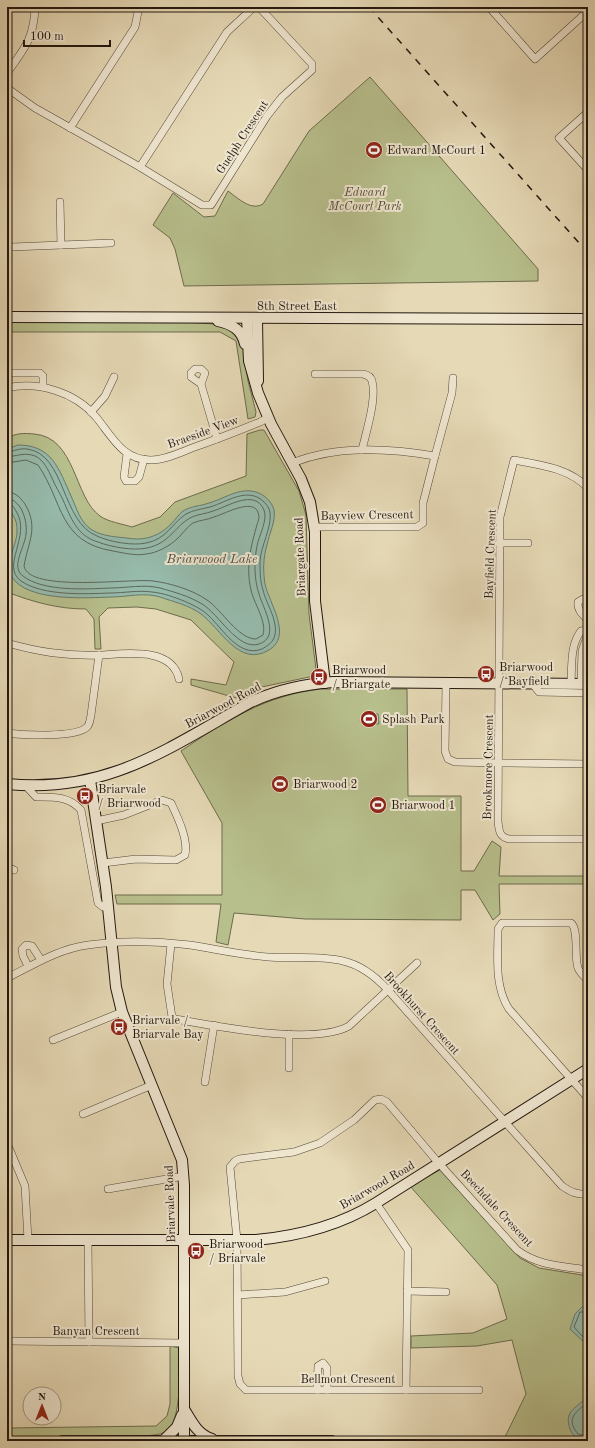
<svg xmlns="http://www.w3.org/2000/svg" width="595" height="1448" font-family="'Old Standard TT',serif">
  <rect width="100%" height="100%" fill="#e6d9b6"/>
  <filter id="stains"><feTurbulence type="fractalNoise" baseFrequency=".005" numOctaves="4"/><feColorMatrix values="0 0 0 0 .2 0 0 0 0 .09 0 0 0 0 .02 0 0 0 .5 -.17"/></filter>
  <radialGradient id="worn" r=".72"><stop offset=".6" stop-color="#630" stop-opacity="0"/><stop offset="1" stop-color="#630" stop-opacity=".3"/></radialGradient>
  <g fill="#b7bf8c" stroke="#6c6b4d">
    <path d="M370,77L538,269V281L184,286L175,249L170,238L153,225L173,193L204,217L215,216L228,191C239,199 251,211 263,204L309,131Z"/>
    <polygon points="161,320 226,325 242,340 248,381 256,412 255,417 248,419 236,341 220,332 7,332 7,321"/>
    <path d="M260,430H264L299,491L306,515L309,614L316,669L314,676L257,688L236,698L191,685V679L226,685L234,662L191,620L156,609L137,607L108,608L99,617L101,649H95L94,619L86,609C58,609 33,602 7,592V438C17,433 23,433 34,434C76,437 74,498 100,516C108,522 123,524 132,527L160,517L175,502L246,476L247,434Z"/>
    <path d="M321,689H407L408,796H461V871H474L492,841L501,847L499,876H588V884H499L500,914L493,920L475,890H461V920L305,919L234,913L228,945L216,942L221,904H117L115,895H222V823L181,751C225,721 266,695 321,689Z"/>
    <polygon points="440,1170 520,1258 539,1268 588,1276 588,1441 503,1441 526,1394 512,1340 477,1346 411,1348 411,1336 473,1333 507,1319 497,1285 410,1186"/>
    <path d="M170,1346L179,1348L180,1351C179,1370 182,1419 167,1431C161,1435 152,1435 145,1436L7,1438V1428L156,1426L167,1416L170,1404Z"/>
  </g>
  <g fill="#96baab" stroke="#68796c">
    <path d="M18,445C52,445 59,469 71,496C77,509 80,522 92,530C102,536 116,537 127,538C144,541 158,537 171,524C175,520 179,514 183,511C191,506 201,506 209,503C224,499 239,487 256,492C263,494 272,501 274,510C276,521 269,534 267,545C263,558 263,571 265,584C269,603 293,636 269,650C239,668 221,629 201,614C189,605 174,602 160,597C144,592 127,597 111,597C85,598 36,601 16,582C0,567 17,548 17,531C18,517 9,513 7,503C4,486 7,466 7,449Z"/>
    <polygon points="364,714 378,714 379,724 362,723 360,720"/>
    <polygon points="582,1307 588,1310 588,1346 570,1329 575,1314"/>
    <path d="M588,1393V1437L582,1439C576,1438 572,1435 570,1429C562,1407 583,1408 588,1393Z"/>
  </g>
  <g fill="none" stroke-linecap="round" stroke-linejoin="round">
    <g stroke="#5c685c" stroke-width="1">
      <path d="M7,452C14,451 20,448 27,449C66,454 61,522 97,536C110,542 133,546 146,543C167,539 171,524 186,514C193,510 202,509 210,507C227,502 248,486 264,502C267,505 269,508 270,512C272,528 261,545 260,561C260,571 260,581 263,590C266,604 280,623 274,638C271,644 267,646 262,649C239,658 223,629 209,616C202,609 193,605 184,601C174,597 163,593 152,592C138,590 124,593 110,593C84,594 43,596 21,581C0,566 32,536 16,511C13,506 12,504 7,503"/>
      <path d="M7,457C17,456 25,452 35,456C44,460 48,470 52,478C55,486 60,493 63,500C71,518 77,536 98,542C111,547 133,551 147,548C170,543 173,528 190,518C197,514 206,514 213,511C227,507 255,488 264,510C268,520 259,535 257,546C254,561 254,579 259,594C263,608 281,637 259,644C238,651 219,614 202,604C189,596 174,592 160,588C144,584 127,588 111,588C87,589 43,592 23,576C10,567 25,547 26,534C27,525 25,515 20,507C16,502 13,499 7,498"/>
      <path d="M7,463L26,460L38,465C64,503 58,542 113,551C124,553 135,556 146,554C157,553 170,546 178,538C183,533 188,526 193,523C200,520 207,520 214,517C225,514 259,494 259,518C252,542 245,565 251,590C254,604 267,621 263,635L256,639C238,639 222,610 207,600C193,590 170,583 153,581C132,578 29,593 24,566C28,542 39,528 25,504C20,497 15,492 7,492"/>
      <polyline points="588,1312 580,1312 574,1327 582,1336 588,1340"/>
      <path d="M588,1401C578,1412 564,1417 578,1434L582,1435L588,1434"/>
    </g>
    <defs>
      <g id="street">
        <polyline points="489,7 535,59 588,11"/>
        <path d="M7,73C25,48 34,38 35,7"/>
        <polyline points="7,88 35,108 140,167 202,205 211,205 267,116 282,97 312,70 312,64 259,7"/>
        <polyline points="588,112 559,138 588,170"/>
        <polyline points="70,128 135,27 139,7"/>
        <polyline points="140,167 227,32 254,7"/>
        <polyline points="60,202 61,245"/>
        <polyline points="7,245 12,247 111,243"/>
        <polyline points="7,373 40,373 43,376 43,387"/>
        <path d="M315,374H363C368,375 371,377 372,381C377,399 366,432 362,450"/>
        <polyline points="201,384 191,377 191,373 195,369 201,369 205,373 201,384 217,439"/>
        <path d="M7,388C38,381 75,392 96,417C112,436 122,460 151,460C165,460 179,453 192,448C215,440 238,431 260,422L268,418"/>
        <polyline points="91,412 105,396 114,377"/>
        <polyline points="127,454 124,477 126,481 135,481 139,477 144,459"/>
        <polyline points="435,456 452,393 453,378"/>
        <path d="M292,463C337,445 388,448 435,456L423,503V523L417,527H314"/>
        <path d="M588,488C569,468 540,465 514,460L500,517L498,821C499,830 499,837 509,839H588"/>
        <polyline points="499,543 528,543"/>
        <path d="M588,602L583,599L578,602C577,610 583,615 588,620"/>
        <path d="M7,643C39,652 65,656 99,655L91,715C90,719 90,724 87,727C76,738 22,735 7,733"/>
        <path d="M99,655C124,654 172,646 179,679"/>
        <polyline points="532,683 539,692 588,693"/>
        <path d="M571,683C572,666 570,645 581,631L587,630"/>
        <polyline points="581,683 582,651 588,634"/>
        <polyline points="446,684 445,751 448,759 455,762 500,763 588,764"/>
        <path d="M25,785L36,797C54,797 69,796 81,810L98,903L103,907L108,906"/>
        <path d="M96,821L124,815L162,800L171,803C177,816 189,840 185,855L176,860L136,859L103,863"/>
        <polyline points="7,867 14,870"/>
        <path d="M171,944L167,984L172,1017L175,1019C216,1026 314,1046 349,1026L417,963"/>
        <polyline points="28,966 23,956 22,949 26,945 32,946 41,960"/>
        <path d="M7,978C33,965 58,949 88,945C122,940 156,941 190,945C216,949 242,955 268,957C292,959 319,955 343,961C361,965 376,977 388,990L562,1186C571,1192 577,1195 588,1194"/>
        <path d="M588,981C585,977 580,973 578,968C574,957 579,929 571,923H502L498,929C498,956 494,986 509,1009L588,1098"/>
        <polyline points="53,1040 122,1012"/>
        <polyline points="289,1068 289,1034"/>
        <polyline points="205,1082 214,1025"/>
        <polyline points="83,1114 152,1085"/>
        <polyline points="7,1143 25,1186 28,1240"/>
        <polyline points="108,1189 184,1176"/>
        <path d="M376,1203L408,1250L406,1390H246L240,1384L238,1376L237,1240L230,1167L235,1161L239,1159L294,1152L320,1143L354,1120L375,1100L381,1099L387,1102L436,1160L517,1250C538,1266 563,1266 588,1270"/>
        <polyline points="88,1240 89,1342"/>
        <polyline points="407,1291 446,1292"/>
        <polyline points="238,1295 285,1292 325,1281"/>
        <polyline points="7,1341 184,1343"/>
        <polyline points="317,1390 318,1366 323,1363 327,1368 327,1390"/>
        <polyline points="406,1390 479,1390"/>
      </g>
      <g id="secondary">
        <polyline points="7,317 588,319"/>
        <polyline points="247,318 249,361 258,393 271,424 301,479 310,502 315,532 315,601 325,683"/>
        <polyline points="257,319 258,381"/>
        <path d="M218,321C232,324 242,330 245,344"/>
        <polyline points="90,780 106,887 116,987 122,1012 182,1160 184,1185 184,1441"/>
        <path d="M7,784C108,794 168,748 251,702C277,690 305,684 333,682L588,684"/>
        <path d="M7,1240H256C299,1236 339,1226 376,1203L588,1069"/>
        <path d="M184,1409C192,1422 197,1434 212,1439"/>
        <polyline points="164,1440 177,1427 182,1415"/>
        <polyline points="62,1441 332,1441"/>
      </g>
    </defs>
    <use href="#street" stroke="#534838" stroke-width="8"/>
    <use href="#secondary" stroke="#22170e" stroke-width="12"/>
    <use href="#street" stroke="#efe6d0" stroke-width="7"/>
    <use href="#secondary" stroke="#efe6d0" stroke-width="10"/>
    <polyline stroke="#22170e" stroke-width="1.5" stroke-dasharray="7 7" stroke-linecap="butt" points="369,7 588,253"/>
  </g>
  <defs>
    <symbol id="stadium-disc" viewBox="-11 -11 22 22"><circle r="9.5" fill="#8f2418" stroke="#efe6d0"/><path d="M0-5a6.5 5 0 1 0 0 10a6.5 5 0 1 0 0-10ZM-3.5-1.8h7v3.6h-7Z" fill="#fff"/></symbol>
    <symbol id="bus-disc" viewBox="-11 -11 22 22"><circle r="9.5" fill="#8f2418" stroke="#efe6d0"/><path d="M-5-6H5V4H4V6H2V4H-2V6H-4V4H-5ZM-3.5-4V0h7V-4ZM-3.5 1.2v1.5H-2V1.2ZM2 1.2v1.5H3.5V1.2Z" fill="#fff"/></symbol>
  </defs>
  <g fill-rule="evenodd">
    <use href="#stadium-disc" x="364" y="140" width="20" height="20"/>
    <use href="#bus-disc" x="476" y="664" width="20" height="20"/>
    <use href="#bus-disc" x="309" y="667" width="20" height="20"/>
    <use href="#stadium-disc" x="359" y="709" width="20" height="20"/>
    <use href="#stadium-disc" x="270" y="774" width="20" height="20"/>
    <use href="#bus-disc" x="75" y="786" width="20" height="20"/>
    <use href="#stadium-disc" x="368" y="795" width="20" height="20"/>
    <use href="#bus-disc" x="109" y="1017" width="20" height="20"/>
    <use href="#bus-disc" x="186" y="1241" width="20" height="20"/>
  </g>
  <g text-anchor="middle" stroke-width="4" stroke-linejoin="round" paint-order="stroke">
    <g font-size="12" fill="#22170e" stroke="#efe6d0">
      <text transform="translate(242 137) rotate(-57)" y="4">Guelph Crescent</text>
      <text x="297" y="310">8th Street East</text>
      <text transform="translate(203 432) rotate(-20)" y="4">Braeside View</text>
      <text transform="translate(367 515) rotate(-1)" y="4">Bayview Crescent</text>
      <text transform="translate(490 554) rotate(-88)" y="4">Bayfield Crescent</text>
      <text transform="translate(300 557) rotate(-92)" y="4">Briargate Road</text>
      <text transform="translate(223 705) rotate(-28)" y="4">Briarwood Road</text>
      <text transform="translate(488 767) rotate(-89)" y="4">Brookmore Crescent</text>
      <text transform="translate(422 1013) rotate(48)" y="4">Brookhurst Crescent</text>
      <text transform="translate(377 1185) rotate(-30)" y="4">Briarwood Road</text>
      <text transform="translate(170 1204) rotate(-92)" y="4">Briarvale Road</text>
      <text transform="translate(497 1208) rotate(47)" y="4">Beechdale Crescent</text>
      <text x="96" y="1335">Banyan Crescent</text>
      <text x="348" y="1383">Bellmont Crescent</text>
    </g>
    <g font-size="12" fill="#22170e" stroke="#efe6d0" text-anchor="start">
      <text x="387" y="154">Edward McCourt 1</text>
      <text x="499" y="671">Briarwood<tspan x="499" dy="14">/ Bayfield</tspan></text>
      <text x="332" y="674">Briarwood<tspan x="332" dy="14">/ Briargate</tspan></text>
      <text x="382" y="723">Splash Park</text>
      <text x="293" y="788">Briarwood 2</text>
      <text x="98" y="793">Briarvale<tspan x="98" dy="14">/ Briarwood</tspan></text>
      <text x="391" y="809">Briarwood 1</text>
      <text x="132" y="1024">Briarvale /<tspan x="132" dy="14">Briarvale Bay</tspan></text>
      <text x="209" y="1248">Briarwood<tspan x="209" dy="14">/ Briarvale</tspan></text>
    </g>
    <g font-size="12" font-style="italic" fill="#4f4934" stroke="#efe6d0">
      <text x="365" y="196">Edward<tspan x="365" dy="14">McCourt Park</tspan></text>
    </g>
    <g font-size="13" font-style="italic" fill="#4b5045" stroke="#efe6d0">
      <text x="212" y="563">Briarwood Lake</text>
    </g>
  </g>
  <rect width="595" height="1448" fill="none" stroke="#e6d9b6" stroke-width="24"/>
  <rect x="8" y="8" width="579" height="1432" fill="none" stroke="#22170e" stroke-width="2"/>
  <rect x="12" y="12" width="571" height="1424" fill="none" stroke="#22170e"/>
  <g transform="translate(42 1406)"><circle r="19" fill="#efe6d0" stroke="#9d9382"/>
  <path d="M0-3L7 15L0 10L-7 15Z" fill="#8f2418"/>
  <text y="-6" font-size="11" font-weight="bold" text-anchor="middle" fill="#22170e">N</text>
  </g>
  <path d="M24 40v6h86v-6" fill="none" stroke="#22170e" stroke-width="2"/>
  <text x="30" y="40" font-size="12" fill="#22170e" stroke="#efe6d0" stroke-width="3" paint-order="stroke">100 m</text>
  <rect width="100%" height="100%" filter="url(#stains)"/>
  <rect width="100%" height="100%" fill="url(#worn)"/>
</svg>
